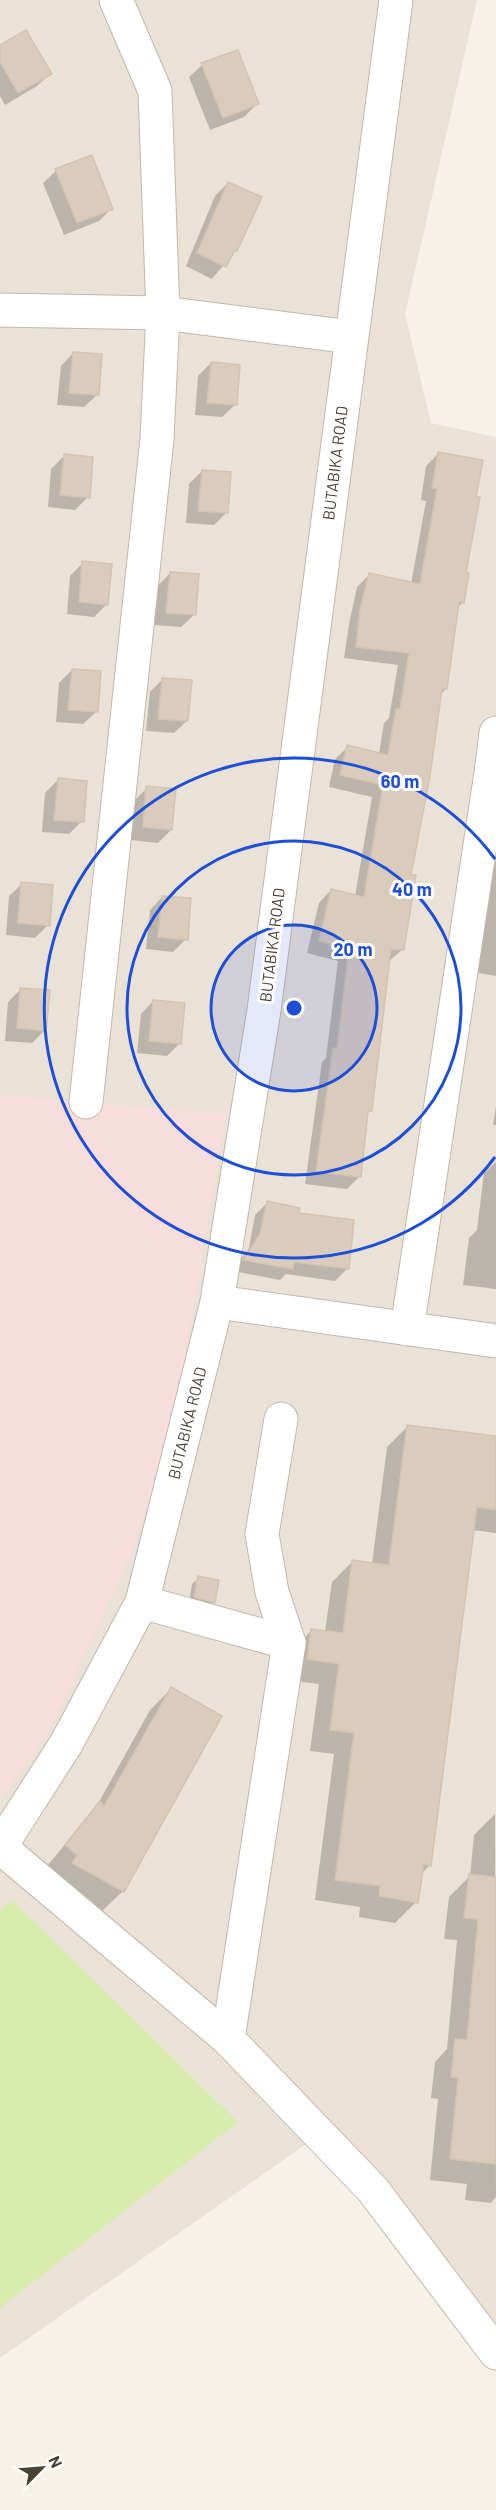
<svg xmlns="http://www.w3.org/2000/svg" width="496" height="2510" font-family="Barlow,sans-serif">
  <rect width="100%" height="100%" fill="#f6f1e9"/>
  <polygon fill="#eae2d6" points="0,0 477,0 405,314 431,423 496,437 496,2329 325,2131 0,2358"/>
  <polygon fill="#f7dddb" points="0,1095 226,1114 171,1440 130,1556 49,1731 0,1800"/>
  <polygon fill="#d6edae" points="12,1900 238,2122 0,2308 0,1911"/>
  <g fill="#0003">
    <polygon points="0,47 50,74 37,86 5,105 0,96"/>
    <polygon points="202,65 257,104 244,117 210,130 189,77"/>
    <polygon points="56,171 112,208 99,221 64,235 43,183"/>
    <polygon points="228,183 236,250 212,279 186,266 215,196"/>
    <polygon points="73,353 97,395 84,407 57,405 61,366"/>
    <polygon points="211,363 235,405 222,417 195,415 198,376"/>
    <polygon points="438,454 464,574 463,602 457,608 446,689 440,695 409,876 402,950 388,962 371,1110 366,1115 359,1177 347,1189 305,1184 322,1062 326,1058 338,961 307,953 319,903 331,890 355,896 372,797 329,787 335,759 348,747 379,754 384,723 389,718 398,665 344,658 349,624 357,587 369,575 411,584 426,501 421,500 426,466"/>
    <polygon points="64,456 88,497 75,510 48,507 51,469"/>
    <polygon points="202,471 226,513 214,525 186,523 189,484"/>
    <polygon points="83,563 107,604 94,617 67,614 70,576"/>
    <polygon points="170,573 194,615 181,627 154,625 158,586"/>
    <polygon points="72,670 96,712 83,724 56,722 59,683"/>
    <polygon points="163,679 187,721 174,733 146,731 150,692"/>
    <polygon points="58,780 82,821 69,834 42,832 45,793"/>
    <polygon points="147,788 171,830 158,843 131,840 134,801"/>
    <polygon points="496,850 496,976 472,972 484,901 489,896"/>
    <polygon points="22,884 48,925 35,938 6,935 9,896"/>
    <polygon points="162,897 186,939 173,952 146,949 150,910"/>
    <polygon points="21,989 44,1031 32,1043 5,1041 8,1002"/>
    <polygon points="153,1001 180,1043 167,1056 137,1053 141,1014"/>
    <polygon points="496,1106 496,1125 493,1125"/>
    <polygon points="496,1162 496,1289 463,1285 469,1238 477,1230 484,1173"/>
    <polygon points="267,1203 297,1214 347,1269 335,1281 286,1274 280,1280 233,1271 249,1248 255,1215"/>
    <polygon points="408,1426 496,1438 496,1533 472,1530 430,1865 421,1874 416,1902 395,1923 359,1917 360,1907 315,1900 334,1754 310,1751 319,1684 287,1680 291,1651 312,1630 325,1632 332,1582 353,1561 372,1564 387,1447"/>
    <polygon points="199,1578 214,1602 207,1609 189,1603 192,1584"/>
    <polygon points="171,1689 220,1717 122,1892 101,1912 46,1867 95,1809 150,1710"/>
    <polygon points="495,1814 496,2197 491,2203 465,2200 467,2184 430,2180 438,2099 431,2098 435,2062 447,2049 457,1940 444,1939 449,1897 470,1876 474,1835"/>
  </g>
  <g fill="#d9ccbd" stroke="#d4c3af" stroke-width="1.5">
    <polygon points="26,30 52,74 18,93 0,62 0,45"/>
    <polygon points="238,50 259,104 223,118 201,63"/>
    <polygon points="92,155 113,209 77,223 55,169"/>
    <polygon points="228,182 262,197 237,251 235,250 226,267 197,253"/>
    <polygon points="73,352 102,354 99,395 69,393"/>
    <polygon points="211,362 240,365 237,405 207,403"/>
    <polygon points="438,452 483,460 476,497 480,497 466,572 469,573 464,603 459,602 447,689 442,689 430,776 411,875 416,875 404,950 391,949 372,1111 368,1111 361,1177 316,1172 333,1048 337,1049 349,949 319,941 331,889 364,897 383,785 340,775 347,745 388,755 396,709 400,709 409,653 356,647 360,610 369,573 420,584 437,489 432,488"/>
    <polygon points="64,454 93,457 90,498 60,495"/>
    <polygon points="202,470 231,472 228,513 198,511"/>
    <polygon points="82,561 112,564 108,605 79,602"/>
    <polygon points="170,572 199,574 196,615 166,613"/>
    <polygon points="72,669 101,671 98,712 68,710"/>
    <polygon points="162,678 192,680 188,721 158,719"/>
    <polygon points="58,778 87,781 84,822 54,820"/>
    <polygon points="146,786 176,789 172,830 143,827"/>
    <polygon points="21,882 53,885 50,926 18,923"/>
    <polygon points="162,896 191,898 188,940 158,937"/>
    <polygon points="20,988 50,990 46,1031 17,1028"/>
    <polygon points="153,1000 185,1003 181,1044 149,1041"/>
    <polygon points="267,1201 300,1208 299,1213 354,1220 349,1269 294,1262 293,1269 243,1260 260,1234"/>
    <polygon points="407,1425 496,1436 496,1510 477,1507 431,1866 424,1864 418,1903 379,1896 380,1886 335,1880 354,1733 330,1730 339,1664 307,1659 311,1629 343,1633 352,1560 389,1565"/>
    <polygon points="198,1576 219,1580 215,1603 194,1597"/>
    <polygon points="171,1687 222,1716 124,1892 72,1863 77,1855 65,1845 100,1801 104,1806"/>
    <polygon points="469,1874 496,1877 496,2164 450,2159 458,2078 451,2077 455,2039 467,2040 478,1919 464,1918"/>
  </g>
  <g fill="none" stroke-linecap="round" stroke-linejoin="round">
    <defs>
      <g id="minor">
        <polyline points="396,0 264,1010 217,1302 142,1602 66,1744 0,1847 228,2039 373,2190 496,2353"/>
        <polyline points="0,310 163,313 351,337"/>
        <polyline points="492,766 496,733"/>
        <polyline points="86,1102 157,439 163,313 155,91 116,0"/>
        <polyline points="217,1302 496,1341"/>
        <polyline points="407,1329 492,766 496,767"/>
        <polyline points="142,1602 289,1643"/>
        <polyline points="228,2039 289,1643 272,1592 262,1534 281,1419"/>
      </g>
    </defs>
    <use href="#minor" stroke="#c2b8aa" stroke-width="35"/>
    <use href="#minor" stroke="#fff" stroke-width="33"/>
  </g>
  <circle cx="294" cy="1008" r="83" fill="#1d4ed8" fill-opacity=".12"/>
  <g fill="none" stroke="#1d4ed8" stroke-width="3">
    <circle cx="294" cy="1008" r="83"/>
    <circle cx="294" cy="1008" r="167"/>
    <path d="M495 1157A250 250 0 1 1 495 859"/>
  </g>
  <g text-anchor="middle" stroke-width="6" stroke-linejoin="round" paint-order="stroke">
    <g font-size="16" fill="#4a4136" stroke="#fff">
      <text transform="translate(335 463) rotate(-83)" y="6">BUTABIKA ROAD</text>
      <text transform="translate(272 945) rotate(-83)" y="6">BUTABIKA ROAD</text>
      <text transform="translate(187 1423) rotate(-76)" y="6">BUTABIKA ROAD</text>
    </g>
  </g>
  <circle cx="294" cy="1008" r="9" fill="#1d4ed8" stroke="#fff" stroke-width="3"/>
  <g font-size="18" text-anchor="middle" font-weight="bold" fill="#1d4ed8" stroke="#fff" stroke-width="6" stroke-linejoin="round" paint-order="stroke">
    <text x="400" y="788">60 m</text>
    <text x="412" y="896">40 m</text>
    <text x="353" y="956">20 m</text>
  </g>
  <g transform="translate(42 2468) rotate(65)" stroke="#ffffff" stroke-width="4.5" paint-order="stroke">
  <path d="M0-4.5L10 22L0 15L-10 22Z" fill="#4a4136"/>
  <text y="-9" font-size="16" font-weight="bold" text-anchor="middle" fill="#4a4136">N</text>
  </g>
</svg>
